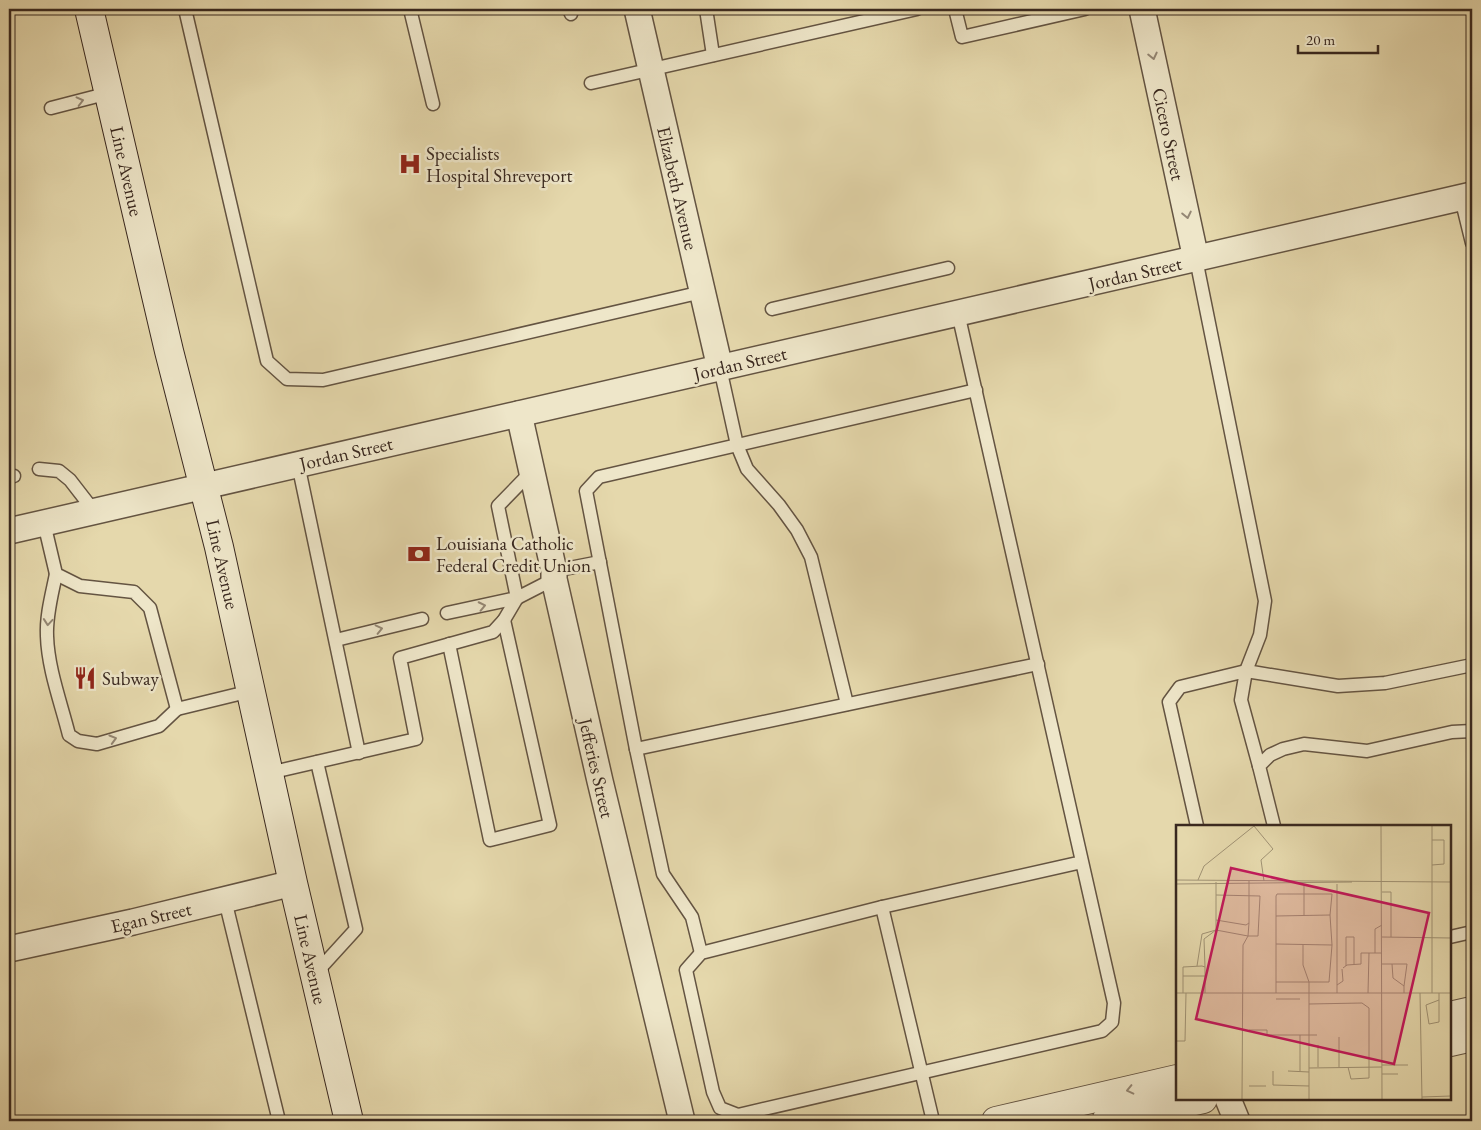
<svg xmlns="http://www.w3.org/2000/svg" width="1481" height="1130" font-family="'EB Garamond',serif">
  <rect width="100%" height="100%" fill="#e5d8ac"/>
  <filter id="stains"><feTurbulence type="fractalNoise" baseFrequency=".004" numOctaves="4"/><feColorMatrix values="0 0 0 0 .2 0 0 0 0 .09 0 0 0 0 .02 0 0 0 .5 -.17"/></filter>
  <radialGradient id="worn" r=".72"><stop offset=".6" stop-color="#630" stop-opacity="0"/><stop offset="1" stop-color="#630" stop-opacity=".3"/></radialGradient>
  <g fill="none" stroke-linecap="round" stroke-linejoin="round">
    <defs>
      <g id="service">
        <polyline points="185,9 267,361 287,379 323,380 702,292"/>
        <polyline points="410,9 433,104"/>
        <polyline points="569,9 571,14"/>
        <polyline points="706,9 713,55"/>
        <polyline points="955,9 962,37 1085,9"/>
        <polyline points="591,83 917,9"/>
        <polyline points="51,108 109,93"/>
        <polyline points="1461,198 1472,243"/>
        <polyline points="1196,259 1265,601 1260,635 1246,671 1338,686 1385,683 1472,665"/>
        <polyline points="772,309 948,268"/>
        <polyline points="958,313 1114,1003 1112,1022 1102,1031 738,1115 720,1108 713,1092 686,970 701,953 882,907 1082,862"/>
        <polyline points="720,368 737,445 747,469 779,505 797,530 811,557 847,704"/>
        <polyline points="976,390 599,477 586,491 636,749 1038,664"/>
        <polyline points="298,464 359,753"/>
        <polyline points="39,469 59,471 70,480 94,511"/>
        <polyline points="532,471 498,506 517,598 554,579"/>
        <polyline points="9,477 14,476"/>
        <polyline points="44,523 56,574 80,586 134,592 150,608 177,709 251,691"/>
        <polyline points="554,571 600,562"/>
        <path d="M56,574C52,594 46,615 47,636C48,669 61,703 69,735L78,741L97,744L159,726L177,709"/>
        <polyline points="447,613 517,598"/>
        <polyline points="336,640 422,619"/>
        <polyline points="449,644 490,840 550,825 504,620"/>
        <polyline points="636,749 663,874 692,917 701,953"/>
        <polyline points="269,773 416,739 400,658 493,632 504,620 517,598"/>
        <polyline points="1197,826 1169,702 1180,687 1246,671 1241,700 1259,766"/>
        <polyline points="1274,826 1259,766 1270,755 1283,749 1304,744 1367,751 1452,732 1472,731"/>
        <polyline points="225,900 279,1121"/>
        <polyline points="882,907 933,1121"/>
        <polyline points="1450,937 1472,932"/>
        <polyline points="315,974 356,929 317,762"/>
      </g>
      <g id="minor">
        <polyline points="637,9 720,368"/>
        <polyline points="1142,9 1196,259"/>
        <polyline points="519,414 554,571 554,579 600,781 682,1121"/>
        <polyline points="9,531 1472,195"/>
        <polyline points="9,949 133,922 293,883"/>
        <polyline points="1228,1099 1237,1121"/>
      </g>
      <g id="tertiary">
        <polyline points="1450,1016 1472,1011"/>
        <polyline points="1450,1042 1472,1037"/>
        <polyline points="996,1121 1177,1079"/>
        <polyline points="1106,1121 1203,1099"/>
      </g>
      <polyline id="secondary" points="89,9 169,351 219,547 293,883 349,1121"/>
    </defs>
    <use href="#service" stroke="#645442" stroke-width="15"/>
    <use href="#minor" stroke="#645442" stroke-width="28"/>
    <use href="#tertiary" stroke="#645442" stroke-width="30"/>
    <use href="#secondary" stroke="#39281f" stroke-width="30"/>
    <use href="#service" stroke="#eee6c9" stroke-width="12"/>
    <use href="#minor" stroke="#eee6c9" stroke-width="25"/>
    <use href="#tertiary" stroke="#eee6c9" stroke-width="28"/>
    <use href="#secondary" stroke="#eee6c9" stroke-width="28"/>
  </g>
  <defs><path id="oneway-chevron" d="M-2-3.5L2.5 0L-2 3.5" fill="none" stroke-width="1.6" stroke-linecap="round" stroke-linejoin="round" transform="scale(1.25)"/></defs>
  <g stroke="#948774">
    <use href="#oneway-chevron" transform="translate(1153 56) rotate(77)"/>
    <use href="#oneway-chevron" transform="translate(80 101) rotate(-14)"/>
    <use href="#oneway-chevron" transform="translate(1187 215) rotate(78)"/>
    <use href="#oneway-chevron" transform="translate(482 606) rotate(-12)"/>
    <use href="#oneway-chevron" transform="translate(48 622) rotate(95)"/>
    <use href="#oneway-chevron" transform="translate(379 629) rotate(-13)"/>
    <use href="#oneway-chevron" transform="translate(113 739) rotate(-16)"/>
    <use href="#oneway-chevron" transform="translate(1130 1090) rotate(167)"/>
  </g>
  <defs>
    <symbol id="hospital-bare" viewBox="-9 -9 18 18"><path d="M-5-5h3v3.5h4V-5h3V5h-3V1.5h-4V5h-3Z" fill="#8f2418" stroke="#eee6c9" stroke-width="2.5" paint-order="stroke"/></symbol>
    <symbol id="bank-bare" viewBox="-9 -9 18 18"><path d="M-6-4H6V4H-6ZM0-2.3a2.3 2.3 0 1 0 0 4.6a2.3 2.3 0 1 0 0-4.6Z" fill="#8f2418" stroke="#eee6c9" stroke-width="2.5" paint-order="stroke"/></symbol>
    <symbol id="restaurant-bare" viewBox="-9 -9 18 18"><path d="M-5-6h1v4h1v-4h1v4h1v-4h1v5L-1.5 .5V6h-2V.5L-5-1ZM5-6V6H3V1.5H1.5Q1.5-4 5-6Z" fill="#8f2418" stroke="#eee6c9" stroke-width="2.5" paint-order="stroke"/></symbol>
  </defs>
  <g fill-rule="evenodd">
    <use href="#hospital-bare" x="394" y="148" width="32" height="32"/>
    <use href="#bank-bare" x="403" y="538" width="32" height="32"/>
    <use href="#restaurant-bare" x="69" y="662" width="32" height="32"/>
  </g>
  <g text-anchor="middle" stroke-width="5" stroke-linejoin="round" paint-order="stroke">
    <g font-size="19" fill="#39281f" stroke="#eee6c9">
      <text transform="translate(1169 134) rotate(78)" y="7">Cicero Street</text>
      <text transform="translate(127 171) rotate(77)" y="7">Line Avenue</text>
      <text transform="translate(678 188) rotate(77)" y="7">Elizabeth Avenue</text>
      <text transform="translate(1135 273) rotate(-13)" y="7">Jordan Street</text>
      <text transform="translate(740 363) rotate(-13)" y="7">Jordan Street</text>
      <text transform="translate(346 453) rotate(-13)" y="7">Jordan Street</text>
      <text transform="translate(223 564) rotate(77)" y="7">Line Avenue</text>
      <text transform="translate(597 768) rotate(77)" y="7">Jefferies Street</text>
      <text transform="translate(151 917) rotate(-13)" y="7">Egan Street</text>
      <text transform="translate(311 959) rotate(77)" y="7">Line Avenue</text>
    </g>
    <g font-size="19" fill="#39281f" stroke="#eee6c9" text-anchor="start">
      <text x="426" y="160">Specialists<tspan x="426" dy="22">Hospital Shreveport</tspan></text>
      <text x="436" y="550">Louisiana Catholic<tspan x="436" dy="22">Federal Credit Union</tspan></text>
      <text x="102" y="685">Subway</text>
    </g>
  </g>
  <g transform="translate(1176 825)">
    <rect width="275" height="275" fill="#e5d8ac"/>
    <path fill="none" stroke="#a09274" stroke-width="1" d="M78,1L97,24L85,35L88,56M205,1L206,274M256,1V168M256,40L268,39V15H256M0,55L275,57M22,55L28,41L78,1M40,57V95L70,100L73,98V56M0,59L176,57M128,59V91M161,59V168M206,67H215V112M40,70L84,71L82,111H72L73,98M154,90L156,120M40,95V105L72,111L67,120L66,274M206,112L275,113M127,119V140L133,157V274M199,128V104L206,100M206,139H216L217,153L228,161V168M216,139H231L228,161M21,141L26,109L40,105L28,114L29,142M170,141V112H178V139M167,143L171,140L185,139V128H206M7,151H29M100,157H153L156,120L100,119M161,160L167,156L166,144M0,168H275M7,168V142L26,141L29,142V168M100,168V71L101,69H156L154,90L100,91M192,168L193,128M244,168L246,274M263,168V197L253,199L250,180L263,175M100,174H124M133,179L186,178L193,183V253L175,254L172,242M73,205H91V210H141M163,212V242M0,216H9L10,168M142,220V242M206,240H232M133,243L206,242M97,246V260L133,261M112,246L133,247M124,246V210M206,249H222M73,261H90M246,272L275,271"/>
    <path fill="#c2185b" fill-opacity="0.15" stroke="#c2185b" stroke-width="2.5" d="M55,43L253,88L218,239L20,194Z"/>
    <rect width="275" height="275" fill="none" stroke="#39281f" stroke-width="2.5"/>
  </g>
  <rect width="1481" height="1130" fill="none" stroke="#e5d8ac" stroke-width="30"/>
  <rect x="10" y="10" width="1461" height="1110" fill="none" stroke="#39281f" stroke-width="2.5"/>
  <rect x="15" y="15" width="1451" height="1100" fill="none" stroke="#39281f"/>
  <path d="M1298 45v8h80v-8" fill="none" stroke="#39281f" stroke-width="2.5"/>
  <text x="1306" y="45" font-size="15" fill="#39281f" stroke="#eee6c9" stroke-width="4" paint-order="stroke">20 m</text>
  <rect width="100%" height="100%" filter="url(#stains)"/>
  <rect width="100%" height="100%" fill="url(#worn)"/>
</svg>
